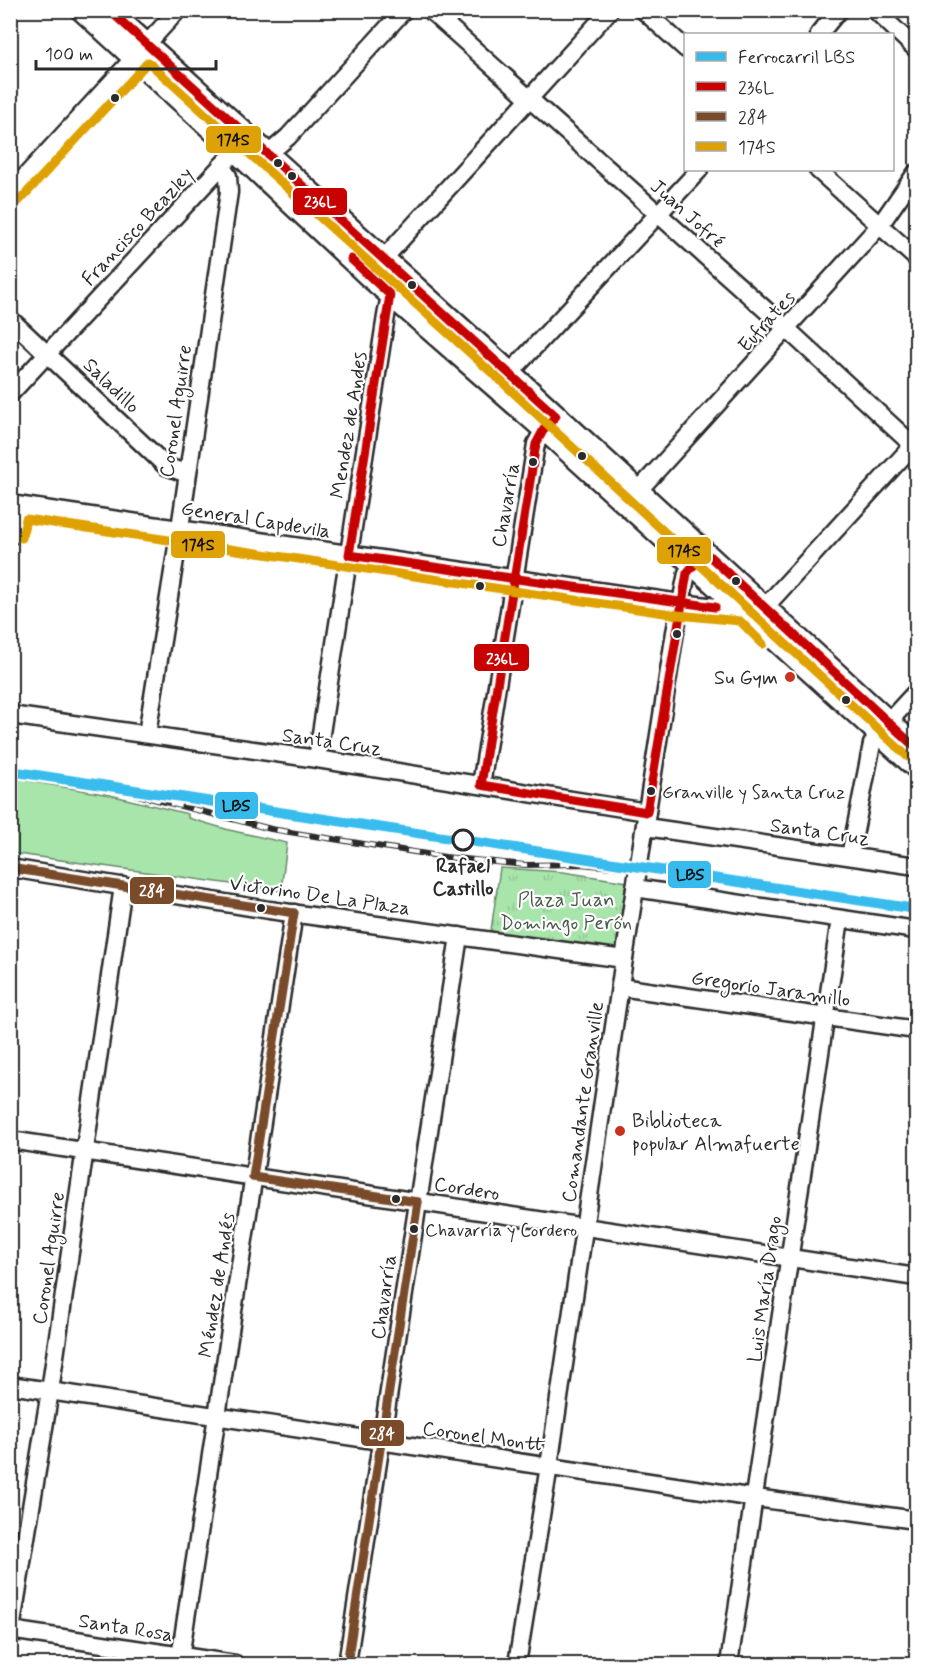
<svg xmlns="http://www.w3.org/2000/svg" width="927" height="1675" font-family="Mynerve,sans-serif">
  <defs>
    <pattern id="grass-tufts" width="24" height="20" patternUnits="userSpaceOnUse" patternTransform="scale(1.5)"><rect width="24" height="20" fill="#a8e5ab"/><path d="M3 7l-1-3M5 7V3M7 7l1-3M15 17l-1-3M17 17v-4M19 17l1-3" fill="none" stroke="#91c593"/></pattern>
  </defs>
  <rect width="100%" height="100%" fill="#fff"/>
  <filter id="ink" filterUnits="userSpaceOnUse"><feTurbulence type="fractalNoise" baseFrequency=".0167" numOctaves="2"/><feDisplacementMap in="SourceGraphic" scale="12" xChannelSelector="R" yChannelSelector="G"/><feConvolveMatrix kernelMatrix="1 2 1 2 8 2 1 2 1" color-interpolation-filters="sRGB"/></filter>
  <g filter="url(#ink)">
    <polygon fill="url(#grass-tufts)" stroke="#6a886b" stroke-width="1.5" points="500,868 563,872 627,882 616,954 490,937"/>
    <polygon fill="#a8e5ab" stroke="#6a886b" stroke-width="1.5" points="11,778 110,795 188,814 188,818 229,830 287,843 281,891 11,853"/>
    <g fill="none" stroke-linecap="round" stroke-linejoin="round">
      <defs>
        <g id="minor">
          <polyline points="430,10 787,329 916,448"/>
          <polyline points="643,10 686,49"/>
          <polyline points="875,10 916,49"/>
          <polyline points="819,34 839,10"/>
          <polyline points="257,153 267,155 288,137 404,10"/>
          <polyline points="818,170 916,258"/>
          <polyline points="10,193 178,10"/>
          <polyline points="375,268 610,10"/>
          <polyline points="10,319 166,466 187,474"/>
          <polyline points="510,373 699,170"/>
          <polyline points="10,394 227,160"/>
          <polyline points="638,491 880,225 916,173"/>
          <polyline points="10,504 680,603 745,610"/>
          <polyline points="10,536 16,505"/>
          <polyline points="765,607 916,442"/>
          <polyline points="10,715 317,759 647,812"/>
          <polyline points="147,734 180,528 229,192 228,176 221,166"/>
          <polyline points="317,759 386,316 390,295 396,288"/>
          <polyline points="481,785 536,444 544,429 552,420"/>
          <polyline points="646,827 916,866"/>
          <polyline points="850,856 872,744 879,732 916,692"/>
          <polyline points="10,868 269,910 624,959"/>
          <polyline points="635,888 916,930"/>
          <polyline points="620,987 916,1030"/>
          <polyline points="10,1140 916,1277"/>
          <polyline points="10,1385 755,1498 916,1520"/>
          <polyline points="10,1630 235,1664"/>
          <polyline points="10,1636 50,1391 123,886"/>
          <polyline points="179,1664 294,913"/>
          <polyline points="347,1664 459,936"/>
          <polyline points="517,1664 549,1466 624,959 675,632 687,573 700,557"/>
          <polyline points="729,1664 840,919"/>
        </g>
        <g id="major">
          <polyline points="82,10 236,151 368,275 544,429 916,767"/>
          <polyline points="108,10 510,373 907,739"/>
        </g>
      </defs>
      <use href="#minor" stroke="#2b2b2b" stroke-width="21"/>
      <use href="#major" stroke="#2b2b2b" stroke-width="26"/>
      <use href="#minor" stroke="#fff" stroke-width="16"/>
      <use href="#major" stroke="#fff" stroke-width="21"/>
      <defs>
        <g id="rail">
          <polyline points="10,770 33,775"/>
          <polyline points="106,787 271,829 445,857 525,865 580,864 676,873"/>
        </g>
      </defs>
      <use href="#rail" stroke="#2b2b2b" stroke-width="6"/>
      <use href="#rail" stroke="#fff" stroke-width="4" stroke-dasharray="11" stroke-linecap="butt"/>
      <defs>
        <g id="bus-1">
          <polyline points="109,10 556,416 544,429 536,444 481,785 647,812 687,573 705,552 916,748"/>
          <polyline points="351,259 390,295 349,555 715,607"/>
        </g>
        <g id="bus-2">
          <polyline points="10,868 294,913"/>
          <polyline points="253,1177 294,913"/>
          <polyline points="253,1177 418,1202"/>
          <polyline points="347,1664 418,1202"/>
        </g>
        <g id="bus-3">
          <polyline points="19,201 148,62 502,382 908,757"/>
          <polyline points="22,538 26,519 678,615 740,621 763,644"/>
        </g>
      </defs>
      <use href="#bus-1" stroke="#fff" stroke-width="14"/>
      <use href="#bus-2" stroke="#fff" stroke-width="14"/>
      <use href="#bus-3" stroke="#fff" stroke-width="14"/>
      <use href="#bus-1" stroke="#c70201" stroke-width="9"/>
      <use href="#bus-2" stroke="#7a4b2a" stroke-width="9"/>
      <use href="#bus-3" stroke="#dea106" stroke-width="9"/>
      <defs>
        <polyline id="rail-1" points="10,771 916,909"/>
      </defs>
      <use href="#rail-1" stroke="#fff" stroke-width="15"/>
      <use href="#rail-1" stroke="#37bbed" stroke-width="10"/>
    </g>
  </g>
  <g fill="#2b2b2b" stroke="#fff" stroke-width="2">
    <circle cx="115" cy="98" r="5"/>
    <circle cx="278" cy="163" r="5"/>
    <circle cx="292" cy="176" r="5"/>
    <circle cx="412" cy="285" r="5"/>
    <circle cx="582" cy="456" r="5"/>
    <circle cx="533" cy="462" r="5"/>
    <circle cx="736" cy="581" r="5"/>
    <circle cx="480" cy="586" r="5"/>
    <circle cx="677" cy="634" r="5"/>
    <circle cx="846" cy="700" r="5"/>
    <circle cx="651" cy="791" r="5"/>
    <circle cx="261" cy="908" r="5"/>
    <circle cx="396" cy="1199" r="5"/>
    <circle cx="414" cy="1229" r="5"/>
  </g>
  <g fill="#c8321e" stroke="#fff" stroke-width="2">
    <circle cx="790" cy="677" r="6"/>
    <circle cx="620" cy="1131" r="6"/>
  </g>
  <circle fill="#fff" stroke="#2b2b2b" stroke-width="3" cx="463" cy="840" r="10"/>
  <g text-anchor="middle" stroke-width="4.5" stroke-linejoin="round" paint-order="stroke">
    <g font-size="18" fill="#2b2b2b" stroke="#fff" text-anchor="start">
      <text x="662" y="798">Granville y Santa Cruz</text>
      <text x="425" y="1236">Chavarría y Cordero</text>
    </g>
    <g font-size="20" fill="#2b2b2b" stroke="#fff">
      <text transform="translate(688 213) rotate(42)" y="7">Juan Jofré</text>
      <text transform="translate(137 226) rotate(-47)" y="7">Francisco Beazley</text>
      <text transform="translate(766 321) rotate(-48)" y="7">Eufrates</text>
      <text transform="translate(112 385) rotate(44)" y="7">Saladillo</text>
      <text transform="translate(175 411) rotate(-82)" y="7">Coronel Aguirre</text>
      <text transform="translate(348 425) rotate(-81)" y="7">Mendez de Andes</text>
      <text transform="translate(505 505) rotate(-80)" y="7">Chavarría</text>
      <text transform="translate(256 519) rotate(9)" y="7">General Capdevila</text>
      <text transform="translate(332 741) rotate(8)" y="7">Santa Cruz</text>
      <text transform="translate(820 831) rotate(8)" y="7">Santa Cruz</text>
      <text transform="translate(320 895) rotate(8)" y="7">Victorino De La Plaza</text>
      <text transform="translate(771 988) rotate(8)" y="7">Gregorio Jaramillo</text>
      <text transform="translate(582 1102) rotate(-82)" y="7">Comandante Granville</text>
      <text transform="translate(467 1188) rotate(9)" y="7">Cordero</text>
      <text transform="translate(48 1258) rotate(-82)" y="7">Coronel Aguirre</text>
      <text transform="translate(216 1285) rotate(-81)" y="7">Méndez de Andés</text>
      <text transform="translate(764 1289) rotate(-82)" y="7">Luis María Drago</text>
      <text transform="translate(383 1297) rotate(-82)" y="7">Chavarría</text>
      <text transform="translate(484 1436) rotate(8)" y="7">Coronel Montt</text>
      <text transform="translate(126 1627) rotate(9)" y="7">Santa Rosa</text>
    </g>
    <g font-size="20" fill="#2b2b2b" stroke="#fff" text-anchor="end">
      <text x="778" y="684">Su Gym</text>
      <text x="632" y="1127" text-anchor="start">Biblioteca<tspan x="632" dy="23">popular Almafuerte</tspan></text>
    </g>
    <g font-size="20" font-weight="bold" fill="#2b2b2b" stroke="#fff">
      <text x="463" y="872">Rafael<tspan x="463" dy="23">Castillo</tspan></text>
    </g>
    <g font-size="20" fill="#4a5a4b" stroke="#fff">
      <text x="566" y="906">Plaza Juan<tspan x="566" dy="23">Domingo Perón</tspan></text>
    </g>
  </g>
  <g stroke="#fff" stroke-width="2">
    <rect x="205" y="125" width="57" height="29" rx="6" fill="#dea106"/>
    <rect x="292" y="187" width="56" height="29" rx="6" fill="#c70201"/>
    <rect x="170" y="530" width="56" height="29" rx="6" fill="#dea106"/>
    <rect x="656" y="536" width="56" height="29" rx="6" fill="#dea106"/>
    <rect x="473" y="643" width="57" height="29" rx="6" fill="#c70201"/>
    <rect x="214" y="791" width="45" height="29" rx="6" fill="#37bbed"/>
    <rect x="667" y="860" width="45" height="29" rx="6" fill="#37bbed"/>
    <rect x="129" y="876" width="46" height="29" rx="6" fill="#7a4b2a"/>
    <rect x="360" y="1419" width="45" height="28" rx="6" fill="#7a4b2a"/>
  </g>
  <g font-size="16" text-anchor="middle" font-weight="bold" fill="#fff">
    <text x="320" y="207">236L</text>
    <text x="502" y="664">236L</text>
    <text x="152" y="896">284</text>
    <text x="382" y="1439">284</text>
  </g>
  <g font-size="16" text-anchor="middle" font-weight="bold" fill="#111">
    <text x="233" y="145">174S</text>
    <text x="198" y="550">174S</text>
    <text x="684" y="556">174S</text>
    <text x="236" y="811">LBS</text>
    <text x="690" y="880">LBS</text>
  </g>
  <rect width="927" height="1675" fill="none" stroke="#fff" stroke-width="36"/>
  <rect x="18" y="18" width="891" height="1639" fill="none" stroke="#2b2b2b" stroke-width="2" filter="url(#ink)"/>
  <rect x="684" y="33" width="210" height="138" fill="#ffffff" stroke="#aaaaaa" stroke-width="1.5"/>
  <rect x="696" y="52" width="30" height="9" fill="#37bbed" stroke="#aaaaaa" stroke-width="1.5"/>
  <text x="738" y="63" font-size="18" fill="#2b2b2b">Ferrocarril LBS</text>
  <rect x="696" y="82" width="30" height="9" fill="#c70201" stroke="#aaaaaa" stroke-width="1.5"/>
  <text x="738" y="93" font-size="18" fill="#2b2b2b">236L</text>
  <rect x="696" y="112" width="30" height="9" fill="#7a4b2a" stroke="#aaaaaa" stroke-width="1.5"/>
  <text x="738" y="123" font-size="18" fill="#2b2b2b">284</text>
  <rect x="696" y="142" width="30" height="9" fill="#dea106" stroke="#aaaaaa" stroke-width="1.5"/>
  <text x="738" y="153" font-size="18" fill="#2b2b2b">174S</text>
  <path d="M36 60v9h180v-9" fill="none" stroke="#2b2b2b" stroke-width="3"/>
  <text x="45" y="60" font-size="18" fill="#2b2b2b" stroke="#ffffff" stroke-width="4.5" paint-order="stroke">100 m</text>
</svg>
